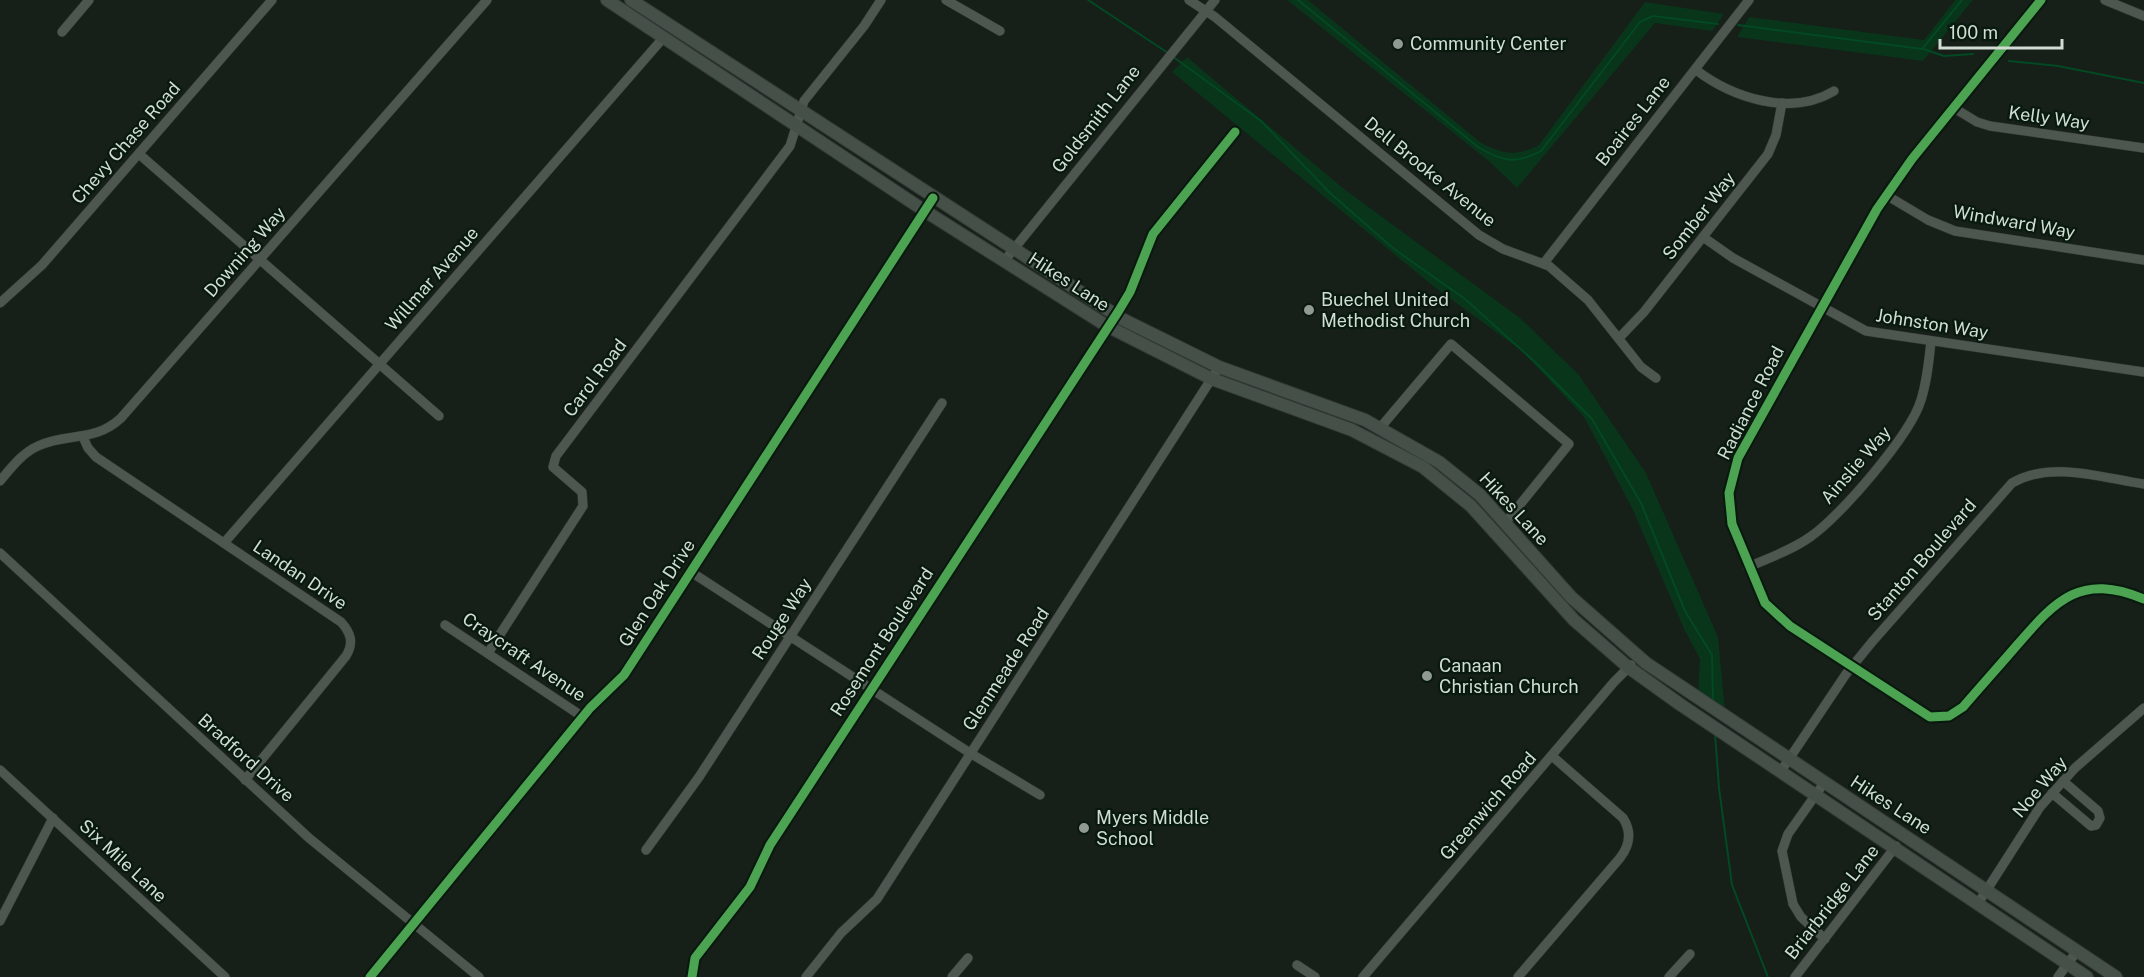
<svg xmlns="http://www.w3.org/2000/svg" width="2144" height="977" font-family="'Public Sans',sans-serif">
  <rect width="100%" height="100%" fill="#161f18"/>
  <g fill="#09351b">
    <path d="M1287,0H1308L1480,142C1502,154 1516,157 1539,145L1645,2L1724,14L1712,31L1655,23L1517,188L1490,162Z"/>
    <polygon points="1955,0 1973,0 1923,61 1737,37 1749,17 1924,40"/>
    <polygon points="1187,57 1344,189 1520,318 1579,375 1646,473 1718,637 1725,711 1698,693 1700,659 1684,629 1633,510 1584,417 1522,351 1433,286 1172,72"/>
  </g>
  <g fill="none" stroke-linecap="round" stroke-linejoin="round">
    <g stroke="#024924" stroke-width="2">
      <polyline points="1088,0 1168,53"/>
      <path d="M1298,0L1478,147C1501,161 1516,165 1541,151L1640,22L1653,16L1718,24"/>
      <polyline points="1738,25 1922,49 1962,0"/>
      <polyline points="1923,49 1944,56 1973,54"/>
      <polyline points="1172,56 1261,121 1330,193 1394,249 1465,299 1536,363 1592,419 1641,503 1685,611 1712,655 1713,703"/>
      <polyline points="2009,61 2058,66 2144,83"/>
      <polyline points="1715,733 1719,788 1732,885 1768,977"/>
    </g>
    <defs>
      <g id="minor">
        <polyline points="946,0 1000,31"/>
        <polyline points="1189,0 1215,17 1479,235 1503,249 1549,266 1588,300 1641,367 1656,378"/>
        <path d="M2041,0L1912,159L1877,209L1738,458L1729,493L1732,524L1765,603L1790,626L1930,717L1949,716L1963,707C1981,686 2000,665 2018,644C2057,599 2081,573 2144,599"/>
        <polyline points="2105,0 2144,16"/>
        <polyline points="62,32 89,0"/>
        <path d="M1696,70C1733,98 1791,117 1834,91"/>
        <polyline points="1954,108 1977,122 1990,126 2144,148"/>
        <polyline points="139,154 439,416"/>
        <polyline points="1886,195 1928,220 1955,231 2144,260"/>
        <polyline points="1703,237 1733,258 1866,331 2144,372"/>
        <polyline points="1005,260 1215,0"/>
        <polyline points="1544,263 1749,0"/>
        <polyline points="0,303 42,265 272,0"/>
        <polyline points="1620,337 1644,312 1768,154 1776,135 1782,103"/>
        <polyline points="1380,428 1451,344 1569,444 1505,523"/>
        <path d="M83,437L88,448L96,457L341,622C351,633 354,643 346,656L245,780"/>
        <path d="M0,481C11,468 22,453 38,446C68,432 94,443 121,418L487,0"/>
        <polyline points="224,543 664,37"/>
        <polyline points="0,553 309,838 479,977"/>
        <path d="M1748,567C1769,558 1792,550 1810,537C1840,517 1911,434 1921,400C1927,381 1929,361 1931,341"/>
        <polyline points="691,572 970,753 1040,795"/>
        <polyline points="445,625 583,717"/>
        <polyline points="488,653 583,506 582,492 553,467 556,456 790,146 804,101 864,26 881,0"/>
        <polyline points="0,770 225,977"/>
        <path d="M1781,771L1846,674L1872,642L2012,483C2051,460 2102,478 2144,484"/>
        <polyline points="1824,783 1788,834 1782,851 1793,904 1801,917 1825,939"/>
        <polyline points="2052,793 2091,826 2096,825 2100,818 2098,811 2063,781"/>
        <polyline points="646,850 699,777 942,403"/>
        <polyline points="1979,902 2040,807 2075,768 2144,708"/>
        <polyline points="0,921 53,818"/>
        <polyline points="1297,965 1315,977"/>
        <polyline points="370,977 590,708 624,675 933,198"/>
        <polyline points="692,977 695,958 750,887 770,845 1118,312 1130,292 1153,234 1235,132"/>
        <polyline points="806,977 841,933 877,899 1219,367"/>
        <polyline points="952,977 968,958"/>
        <polyline points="1363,977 1614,682 1631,665"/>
        <path d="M1518,977L1620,858C1630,845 1632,832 1623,818L1552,756"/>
        <polyline points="1669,977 1690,954"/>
        <polyline points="1795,977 1896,846"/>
        <polyline points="2058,977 2077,951"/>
      </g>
      <g id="major">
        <polyline points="607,0 925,211 1107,326 1212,379 1352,430 1423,467 1471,506 1574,620 1628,667 1681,705 2087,977"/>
        <polyline points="631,0 1122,319 1219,367 1365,420 1439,462 1480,495 1571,597 1646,663 2116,977"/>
      </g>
    </defs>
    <use href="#minor" stroke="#333a35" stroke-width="10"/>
    <use href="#major" stroke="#333a35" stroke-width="14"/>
    <use href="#minor" stroke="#4e5650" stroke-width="9"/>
    <use href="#major" stroke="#455048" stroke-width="12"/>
    <defs>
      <g id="cycleway">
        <path d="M2041,0L1912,159L1877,209L1738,458L1729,493L1732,524L1765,603L1790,626L1930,717L1949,716L1963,707C1981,686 2000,665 2018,644C2057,599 2081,573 2144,599"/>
        <polyline points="370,977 590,708 624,675 933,198"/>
        <polyline points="692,977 695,958 750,887 770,845 1118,312 1130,292 1153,234 1235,132"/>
      </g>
    </defs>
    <use href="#cycleway" stroke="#08190e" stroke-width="13"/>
    <use href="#cycleway" stroke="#4ca352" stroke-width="9"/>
  </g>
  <g fill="#909a92" stroke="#08190e" stroke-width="2">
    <circle cx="1398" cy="44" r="6"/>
    <circle cx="1309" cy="310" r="6"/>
    <circle cx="1427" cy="676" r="6"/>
    <circle cx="1084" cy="828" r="6"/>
  </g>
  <g text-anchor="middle" stroke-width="4.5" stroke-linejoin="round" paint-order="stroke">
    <g font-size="18" fill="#d1dcd3" stroke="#08190e" text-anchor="start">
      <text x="1410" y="50">Community Center</text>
      <text x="1321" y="306">Buechel United<tspan x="1321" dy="21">Methodist Church</tspan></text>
      <text x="1439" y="672">Canaan<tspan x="1439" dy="21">Christian Church</tspan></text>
      <text x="1096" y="824">Myers Middle<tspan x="1096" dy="21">School</tspan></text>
    </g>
    <g font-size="18" fill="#d1dcd3" stroke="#08190e">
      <text transform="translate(2049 118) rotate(8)" y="6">Kelly Way</text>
      <text transform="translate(1096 119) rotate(-52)" y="6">Goldsmith Lane</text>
      <text transform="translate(1633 121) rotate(-52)" y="6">Boaires Lane</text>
      <text transform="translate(126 143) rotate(-49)" y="6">Chevy Chase Road</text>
      <text transform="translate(1430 172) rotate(39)" y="6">Dell Brooke Avenue</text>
      <text transform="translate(1699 216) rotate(-52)" y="6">Somber Way</text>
      <text transform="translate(2014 222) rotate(10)" y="6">Windward Way</text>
      <text transform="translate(245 252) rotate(-49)" y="6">Downing Way</text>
      <text transform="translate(432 279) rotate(-49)" y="6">Willmar Avenue</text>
      <text transform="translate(1069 282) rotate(33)" y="6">Hikes Lane</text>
      <text transform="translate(1932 324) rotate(9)" y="6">Johnston Way</text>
      <text transform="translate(595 378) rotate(-53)" y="6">Carol Road</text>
      <text transform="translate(1751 403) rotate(-63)" y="6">Radiance Road</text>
      <text transform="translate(1856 465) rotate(-49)" y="6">Ainslie Way</text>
      <text transform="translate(1514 509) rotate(47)" y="6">Hikes Lane</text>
      <text transform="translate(1922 560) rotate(-49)" y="6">Stanton Boulevard</text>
      <text transform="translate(300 575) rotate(34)" y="6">Landan Drive</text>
      <text transform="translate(657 593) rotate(-57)" y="6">Glen Oak Drive</text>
      <text transform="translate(782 619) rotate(-57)" y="6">Rouge Way</text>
      <text transform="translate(882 642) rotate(-57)" y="6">Rosemont Boulevard</text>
      <text transform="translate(524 657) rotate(34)" y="6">Craycraft Avenue</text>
      <text transform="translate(1006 669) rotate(-57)" y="6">Glenmeade Road</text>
      <text transform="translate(246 758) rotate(42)" y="6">Bradford Drive</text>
      <text transform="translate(2040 787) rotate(-50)" y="6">Noe Way</text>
      <text transform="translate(1891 805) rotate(33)" y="6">Hikes Lane</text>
      <text transform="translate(1488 806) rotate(-49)" y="6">Greenwich Road</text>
      <text transform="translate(123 861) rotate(43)" y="6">Six Mile Lane</text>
      <text transform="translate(1832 902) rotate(-52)" y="6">Briarbridge Lane</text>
    </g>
  </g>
  <path d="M1940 39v9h122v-9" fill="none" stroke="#d1dcd3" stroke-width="3"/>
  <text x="1949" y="39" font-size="18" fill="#d1dcd3" stroke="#08190e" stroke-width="4.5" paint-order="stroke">100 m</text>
</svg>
